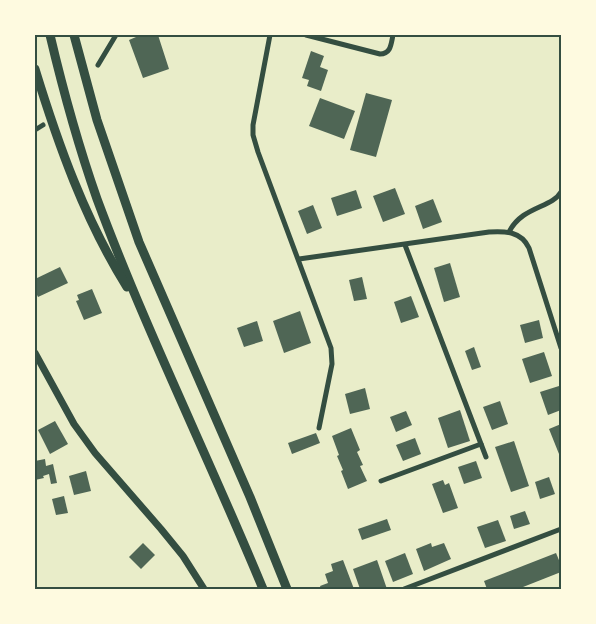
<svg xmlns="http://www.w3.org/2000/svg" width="596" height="624" font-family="Poppins,sans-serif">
  <rect width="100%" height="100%" fill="#e9edc9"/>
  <g fill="#4f6655">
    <polygon points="136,35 158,35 169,69 143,78 129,40 136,37"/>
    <polygon points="311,51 324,56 320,67 328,70 321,91 307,86 309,80 302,78"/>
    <polygon points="366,93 392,100 376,157 350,150"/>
    <polygon points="320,98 355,111 344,139 309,126"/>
    <polygon points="395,188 405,214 383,222 373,196"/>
    <polygon points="356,190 362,208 337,216 331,198"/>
    <polygon points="433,199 442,222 423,229 415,206"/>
    <polygon points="313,205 322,228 307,234 298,211"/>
    <polygon points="450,263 460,297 444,302 434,268"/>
    <polygon points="60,267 68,283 38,297 35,291 35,279"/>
    <polygon points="362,277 367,299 354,301 349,280"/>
    <polygon points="92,289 102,313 84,320 76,301 79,300 77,295"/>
    <polygon points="411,296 419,317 401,323 394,302"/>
    <polygon points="300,311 311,343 284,353 273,321"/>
    <polygon points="539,320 543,338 525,343 520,325"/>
    <polygon points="257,321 263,341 244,347 237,328"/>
    <polygon points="474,347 481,367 472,370 465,351"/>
    <polygon points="544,352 552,376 530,383 522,359"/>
    <polygon points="559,386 561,410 548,415 540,392"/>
    <polygon points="365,388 370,409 350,414 345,394"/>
    <polygon points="500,401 508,424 492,430 483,407"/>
    <polygon points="460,410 470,441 448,448 438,418"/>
    <polygon points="406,411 412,425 396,432 390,417"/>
    <polygon points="55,421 68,444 50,454 38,430"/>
    <polygon points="561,424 561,459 549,429"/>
    <polygon points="351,428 360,450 357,452 363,465 360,466 367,481 348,489 341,471 343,470 337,456 339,455 332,436"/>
    <polygon points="316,433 320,443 292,454 288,443"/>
    <polygon points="415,438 421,454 403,461 396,445"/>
    <polygon points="514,441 529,486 511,492 495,447"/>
    <polygon points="45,459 46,466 53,464 57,483 51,484 49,474 43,476 44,478 35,480 35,461"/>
    <polygon points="476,461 482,478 464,484 458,467"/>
    <polygon points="86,471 91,491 74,495 69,476"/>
    <polygon points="549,477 555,494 540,499 535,482"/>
    <polygon points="443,480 445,485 449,483 458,508 443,513 432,484"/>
    <polygon points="64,496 68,513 56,515 52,499"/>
    <polygon points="525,511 530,524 514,529 510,516"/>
    <polygon points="387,519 391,530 362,540 358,529"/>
    <polygon points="498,520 506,541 485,548 477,527"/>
    <polygon points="143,543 155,555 141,569 129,557"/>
    <polygon points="431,543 432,547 444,543 451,559 424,571 416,549"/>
    <polygon points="405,553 413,574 393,582 385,561"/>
    <polygon points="556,553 561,565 561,572 518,589 487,589 484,581"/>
    <polygon points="343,560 354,589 321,589 320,586 328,583 325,574 333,571 331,564"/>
    <polygon points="377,560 387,589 360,589 353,569"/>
  </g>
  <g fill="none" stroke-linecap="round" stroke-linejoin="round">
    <g stroke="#344e41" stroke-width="5">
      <polyline points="270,35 253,125 253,135 258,152 331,348 332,364 319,428"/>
      <path d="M306,35L380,54C391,54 391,44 393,35"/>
      <polyline points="98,65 116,35"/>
      <polyline points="35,130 43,125"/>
      <path d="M509,232C522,206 552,208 561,192"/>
      <polyline points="405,245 486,457"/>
      <path d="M299,259L489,232C505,231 521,231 529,248L561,348"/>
      <polyline points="381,481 481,444"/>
      <polyline points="404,589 561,529"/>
    </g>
    <polyline stroke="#344e41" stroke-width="7" points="35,353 74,424 95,453 161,529 183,556 204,589"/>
    <g stroke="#344e41" stroke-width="9">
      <path d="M50,35C63,90 78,145 97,199C146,331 209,458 263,589"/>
      <polyline points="74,35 97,120 139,242 250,497 287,589"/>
      <path d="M35,69C58,144 85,220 127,287"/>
    </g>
  </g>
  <rect width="596" height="624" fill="none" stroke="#fefae0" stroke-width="72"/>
  <rect x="36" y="36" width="524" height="552" fill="none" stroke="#344e41" stroke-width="2"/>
</svg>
